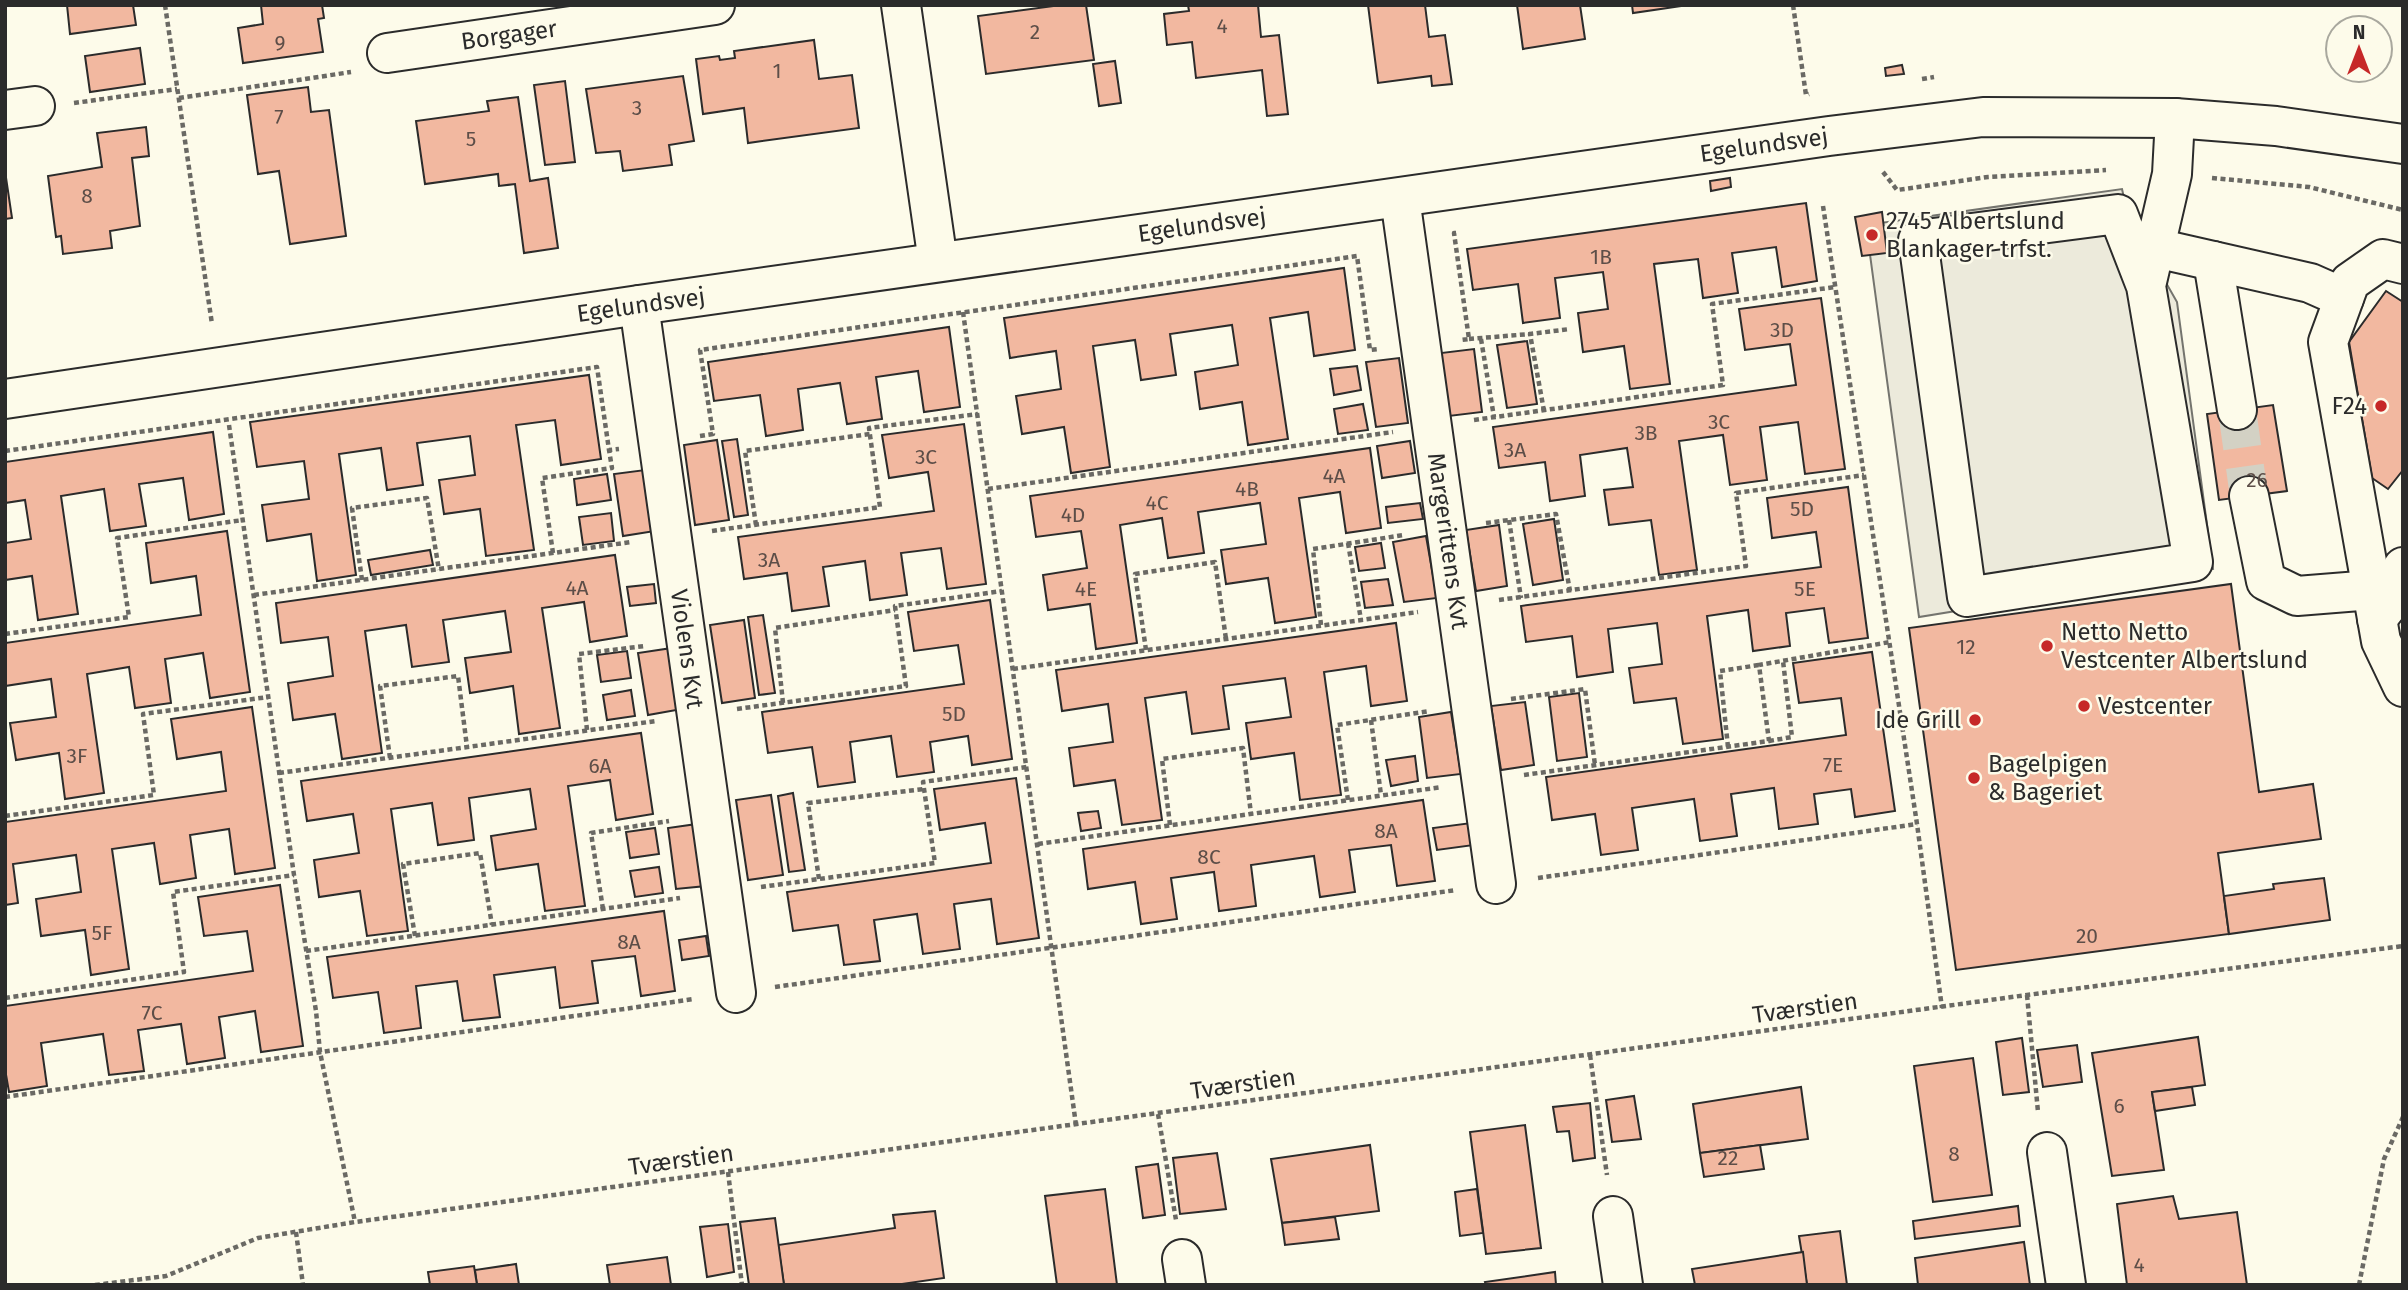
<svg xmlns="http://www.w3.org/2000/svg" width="2408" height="1290" font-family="'Fira Sans',sans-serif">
  <rect width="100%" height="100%" fill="#fdfbea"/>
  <polygon fill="#eceadb" stroke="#74746e" stroke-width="2" points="2122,189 2128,216 2177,302 2213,569 1919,617 1866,225"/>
  <g fill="#f2b8a0" stroke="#2b2b2b" stroke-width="2">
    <polygon points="67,5 133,5 136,25 70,34"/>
    <polygon points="261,5 322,5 324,18 318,19 323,52 243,63 238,28 263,24"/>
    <polygon points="1061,5 1086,5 1094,60 986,74 978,16"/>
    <polygon points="1188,5 1258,5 1261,37 1279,35 1288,114 1267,116 1262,70 1196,78 1192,42 1167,45 1164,14 1189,11"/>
    <polygon points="1368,5 1425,5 1429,37 1445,35 1452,84 1432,86 1431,76 1378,83"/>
    <polygon points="1517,5 1580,5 1585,39 1523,49"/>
    <polygon points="1632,5 1688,5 1633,13"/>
    <polygon points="814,40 819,79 852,75 859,128 748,143 744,108 703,114 696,59 719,56 720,60 735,58 734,51"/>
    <polygon points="140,48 145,84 90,92 85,56"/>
    <polygon points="1115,61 1121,103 1099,106 1093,64"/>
    <polygon points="1902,65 1904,74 1886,76 1885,68"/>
    <polygon points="683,76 694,141 669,145 672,165 623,171 620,151 596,153 586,89"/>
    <polygon points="565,81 575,162 545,165 534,85"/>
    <polygon points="308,87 311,112 329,110 346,236 290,244 279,171 258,174 247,95"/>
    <polygon points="518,97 530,181 548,178 558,248 524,253 515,184 499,186 498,174 425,184 416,121 489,111 487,101"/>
    <polygon points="146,127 149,156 132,158 140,226 110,231 112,248 63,254 61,236 56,237 48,176 102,167 97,133"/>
    <polygon points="5,171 12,218 5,219"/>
    <polygon points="1730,178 1731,187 1711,191 1710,181"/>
    <polygon points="1806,203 1817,281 1782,287 1776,247 1732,253 1738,293 1703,298 1698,259 1654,264 1670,384 1630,389 1624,346 1583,352 1578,313 1608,309 1603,272 1555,278 1560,318 1523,323 1518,284 1473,290 1467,249"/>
    <polygon points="1882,212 1887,253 1862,256 1855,217"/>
    <polygon points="1344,268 1355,350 1314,356 1308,312 1270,318 1288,439 1248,445 1242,402 1200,409 1195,372 1238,365 1232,325 1170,334 1176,375 1141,380 1135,340 1093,346 1110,467 1071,473 1064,427 1022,434 1016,396 1061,389 1056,351 1010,358 1004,318"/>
    <polygon points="2386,291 2403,302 2403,470 2388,489 2372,478 2349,342"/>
    <polygon points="1821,298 1845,469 1805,474 1798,422 1760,427 1767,480 1730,485 1723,435 1679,441 1697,570 1659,575 1651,520 1609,525 1604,490 1633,487 1627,448 1580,455 1585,496 1550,501 1545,462 1499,468 1493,427 1796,385 1790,344 1745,350 1739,309"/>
    <polygon points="949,327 960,407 924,412 918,371 876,377 882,419 847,424 840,383 798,389 803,430 766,436 760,395 714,401 708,362"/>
    <polygon points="1527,341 1537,404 1507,408 1497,345"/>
    <polygon points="1474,349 1482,412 1449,416 1441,353"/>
    <polygon points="1399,358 1408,423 1376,427 1366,362"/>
    <polygon points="1357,366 1361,390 1334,395 1330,369"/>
    <polygon points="589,375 601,459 561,465 555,420 516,425 534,550 486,556 480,509 444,514 439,480 475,475 470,436 417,443 423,485 387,490 381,448 339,454 356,575 317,581 311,534 267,541 262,505 309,499 304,461 257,467 250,422"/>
    <polygon points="1363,404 1368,430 1338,434 1334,409"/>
    <polygon points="2273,405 2287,491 2219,500 2207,414"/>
    <polygon points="964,424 986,584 947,589 941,548 901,553 907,595 870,600 865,561 823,567 829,606 792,611 787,573 744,579 738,537 934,511 928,472 889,478 882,435"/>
    <polygon points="213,432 224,514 189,520 183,478 139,484 146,526 110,531 104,489 61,496 78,614 38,620 32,576 5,580 5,543 31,539 25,500 5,503 5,462"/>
    <polygon points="737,439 748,515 734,517 722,441"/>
    <polygon points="717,440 729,520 695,525 684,445"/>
    <polygon points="1410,441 1415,473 1382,478 1377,446"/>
    <polygon points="1370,448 1381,528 1346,533 1340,492 1299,498 1316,617 1275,623 1268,578 1226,584 1221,550 1266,544 1260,503 1198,512 1204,553 1168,558 1162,518 1120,525 1137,643 1096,649 1090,604 1048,610 1043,575 1087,568 1081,531 1036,537 1030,496"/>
    <polygon points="645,470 655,531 623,536 614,474"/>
    <polygon points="607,474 611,500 577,505 574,479"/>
    <polygon points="1848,487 1868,638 1829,643 1824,608 1786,613 1790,646 1753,651 1748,610 1707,616 1723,739 1683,744 1676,698 1634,703 1629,668 1662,664 1657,623 1608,629 1613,672 1577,677 1572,636 1526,642 1521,606 1821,567 1816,532 1772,538 1767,498"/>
    <polygon points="1420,503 1423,519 1388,523 1386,507"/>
    <polygon points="611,513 614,541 583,545 579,517"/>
    <polygon points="1554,519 1563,580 1533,585 1523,524"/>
    <polygon points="1499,525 1507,586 1476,591 1466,530"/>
    <polygon points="227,531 250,692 210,698 203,653 165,659 171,703 135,708 129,667 87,674 104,793 65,799 59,753 16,760 10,723 56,717 51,679 5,686 5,643 201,615 196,576 151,583 146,543"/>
    <polygon points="1426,536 1437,598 1404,602 1393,542"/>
    <polygon points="1381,543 1385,568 1359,571 1355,547"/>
    <polygon points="430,550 433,565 371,575 368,560"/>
    <polygon points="615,555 627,636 590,642 584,602 542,608 560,728 519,734 513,686 470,693 465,658 511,652 505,611 443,620 449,662 412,667 406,625 365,631 382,753 342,759 335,714 293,720 288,683 333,676 328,637 281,643 276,603"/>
    <polygon points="1388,579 1393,605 1365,608 1361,582"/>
    <polygon points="654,584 656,603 630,606 627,587"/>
    <polygon points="2231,584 2259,792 2313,784 2321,839 2218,853 2229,934 1956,970 1909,628"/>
    <polygon points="990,600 1012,759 972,765 968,736 930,742 934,772 897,777 891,736 850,742 855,782 818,787 812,747 768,753 762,712 964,684 958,645 914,651 908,612"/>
    <polygon points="763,615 775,693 759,695 748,617"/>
    <polygon points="744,620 755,698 722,703 710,625"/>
    <polygon points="1396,623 1407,701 1371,706 1366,666 1324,672 1341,795 1300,800 1294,753 1251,759 1246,723 1291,717 1285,678 1223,686 1229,729 1192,734 1186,692 1145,698 1162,820 1122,825 1115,780 1074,786 1069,748 1113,742 1108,704 1062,711 1056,670"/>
    <polygon points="672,648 682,709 648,715 638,653"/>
    <polygon points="627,651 631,678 601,682 597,655"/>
    <polygon points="1872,652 1895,811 1855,817 1851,789 1814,794 1818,824 1779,829 1774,788 1731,794 1737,836 1700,841 1694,799 1632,808 1638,850 1601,855 1595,814 1552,820 1546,777 1846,735 1841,698 1799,703 1793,663"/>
    <polygon points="631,690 635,716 607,720 603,695"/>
    <polygon points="1579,693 1587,757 1557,761 1549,697"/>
    <polygon points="1525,702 1534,765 1501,770 1491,706"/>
    <polygon points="252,707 275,868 235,874 229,829 190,835 196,878 160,884 154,843 112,849 129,969 91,975 85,930 41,936 36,899 81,892 76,855 13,864 18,903 5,905 5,822 226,791 221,752 177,759 171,719"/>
    <polygon points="1451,712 1461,774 1427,778 1419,717"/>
    <polygon points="641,733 653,814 616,820 610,780 568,786 585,906 545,911 538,864 496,870 491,836 536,829 530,789 469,798 474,840 438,845 432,803 391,809 408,931 367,936 360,891 319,897 314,860 359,853 353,814 307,821 301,781"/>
    <polygon points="1415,756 1418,781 1391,786 1386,760"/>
    <polygon points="1016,778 1039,938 997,944 991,899 954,904 960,949 923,954 917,914 874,920 880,961 844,965 838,925 793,931 787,892 991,863 985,823 940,830 934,789"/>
    <polygon points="793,793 805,870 789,872 778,796"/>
    <polygon points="771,795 783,875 748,880 736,800"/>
    <polygon points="1423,800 1435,881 1397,886 1391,845 1349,850 1355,892 1320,897 1314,856 1251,865 1256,906 1219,911 1214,872 1171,878 1177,919 1141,924 1135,882 1088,889 1083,849"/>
    <polygon points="1098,811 1101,828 1081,831 1078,813"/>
    <polygon points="1471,823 1474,845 1437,850 1433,828"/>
    <polygon points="697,824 706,886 676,889 668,828"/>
    <polygon points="655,828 659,854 630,858 626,832"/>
    <polygon points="659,867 663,893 635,897 630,871"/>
    <polygon points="2324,878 2330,920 2229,934 2224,896 2274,889 2273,884"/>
    <polygon points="280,885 303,1046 261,1052 255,1011 219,1017 225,1058 187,1064 181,1024 138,1030 144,1071 109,1075 103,1034 41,1043 47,1086 9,1092 5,1069 5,1006 253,971 247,931 204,936 198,897"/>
    <polygon points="664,911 675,991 641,996 635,956 592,961 598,1003 560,1008 555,967 494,975 500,1017 463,1021 457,981 416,986 421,1028 384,1033 378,992 333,998 327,957"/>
    <polygon points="706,936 709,956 682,960 679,940"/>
    <polygon points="2198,1037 2205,1085 2152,1092 2164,1170 2112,1176 2092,1053"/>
    <polygon points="2022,1038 2029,1092 2003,1095 1996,1042"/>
    <polygon points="2077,1045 2082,1082 2043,1087 2037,1050"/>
    <polygon points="1973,1058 1992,1195 1933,1202 1914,1066"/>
    <polygon points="1801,1087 1808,1139 1700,1153 1693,1104"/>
    <polygon points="2192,1087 2195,1105 2155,1111 2152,1092"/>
    <polygon points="1634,1096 1641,1139 1612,1142 1606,1100"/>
    <polygon points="1590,1103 1595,1158 1573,1161 1569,1131 1557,1132 1553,1107"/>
    <polygon points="1525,1125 1541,1248 1486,1254 1470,1132"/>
    <polygon points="1370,1145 1379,1211 1282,1223 1271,1159"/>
    <polygon points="1760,1145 1764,1169 1704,1177 1700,1153"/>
    <polygon points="1217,1153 1226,1209 1180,1214 1173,1158"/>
    <polygon points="1158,1164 1165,1215 1143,1218 1136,1167"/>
    <polygon points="1105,1189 1117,1285 1057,1285 1045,1196"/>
    <polygon points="1477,1189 1483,1233 1460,1236 1455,1192"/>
    <polygon points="2173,1196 2179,1219 2237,1212 2247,1285 2127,1285 2117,1204"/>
    <polygon points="2018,1206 2020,1226 1915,1239 1913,1221"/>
    <polygon points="935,1211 944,1278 895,1285 784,1285 778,1245 895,1228 893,1215"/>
    <polygon points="1335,1217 1339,1239 1285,1245 1282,1223"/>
    <polygon points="775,1218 784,1285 749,1285 740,1222"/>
    <polygon points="728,1224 734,1272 707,1277 700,1227"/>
    <polygon points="1840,1231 1847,1285 1807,1285 1799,1236"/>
    <polygon points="2024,1242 2030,1285 1918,1285 1915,1258"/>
    <polygon points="1803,1252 1807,1285 1695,1285 1692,1269"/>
    <polygon points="667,1257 671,1285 610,1285 607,1265"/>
    <polygon points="516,1264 519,1285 477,1285 475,1270"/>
    <polygon points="474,1266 477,1285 430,1285 428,1272"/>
    <polygon points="1555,1272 1556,1285 1486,1285 1485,1282"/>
  </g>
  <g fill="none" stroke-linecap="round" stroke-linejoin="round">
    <polyline stroke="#d3d1c4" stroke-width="38" stroke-dasharray="38 19" stroke-linecap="butt" points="2237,410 2249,496"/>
    <defs>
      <g id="minor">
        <polyline points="901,5 938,262"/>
        <polyline points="387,53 715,5"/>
        <polyline points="5,110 35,106"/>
        <polyline points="1400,198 1496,884"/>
        <polyline points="2156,248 2310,283 2344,298"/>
        <polyline points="2213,261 2237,410"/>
        <polyline points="2403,264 2383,259 2350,282 2328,342 2381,641 2403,687"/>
        <polyline points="2146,286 2118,214 1918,240 1967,597 2193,562 2146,286 2172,174 2175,118"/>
        <polyline points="639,305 736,993"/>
        <polyline points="5,399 639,305 1829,136 1983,117 2175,118 2276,126 2403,144"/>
        <polyline points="2249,496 2266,581 2297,596 2372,590"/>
        <polyline points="2377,619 2392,600 2403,567"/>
        <polyline points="2047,1152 2066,1285"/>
        <polyline points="1613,1216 1623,1285"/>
        <polyline points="1182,1259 1186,1285"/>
      </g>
    </defs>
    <use href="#minor" stroke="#2b2b2b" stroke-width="42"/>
    <g stroke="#6a6964" stroke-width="4.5" stroke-dasharray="5 3.5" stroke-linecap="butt">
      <polyline points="165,5 212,324"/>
      <polyline points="1793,5 1806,95 1809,94"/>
      <polyline points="1922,79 1934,77"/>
      <polyline points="179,98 351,72"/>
      <polyline points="74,103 177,89"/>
      <polyline points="1883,172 1897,190 1988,177 2106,170"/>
      <polyline points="2212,178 2309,187 2403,210"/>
      <polyline points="1823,206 1917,824 1942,1008"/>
      <polyline points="1456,233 1454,233 1469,339 1461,340"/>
      <polyline points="963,312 1076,1125"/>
      <polyline points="1469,339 1530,334"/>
      <polyline points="1481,339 1494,417"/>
      <polyline points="1544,411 1530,334 1570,329"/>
      <polyline points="1474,420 1723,385 1712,304 1835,287"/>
      <polyline points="229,425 294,875 316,1011 320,1052 355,1222"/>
      <polyline points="700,436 713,434 700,350 1357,256 1370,350 1380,349"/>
      <polyline points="5,451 597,367 609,450 619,449"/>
      <polyline points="988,489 1393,432"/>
      <polyline points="1509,520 1521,598"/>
      <polyline points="1486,523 1556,514 1570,591"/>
      <polyline points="756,525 745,451 870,434"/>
      <polyline points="712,531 880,507 869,428 978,414"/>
      <polyline points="1348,543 1361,620"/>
      <polyline points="553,553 542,478 612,468 609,450"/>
      <polyline points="362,580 352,508 427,498 439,570"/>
      <polyline points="254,595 631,542"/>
      <polyline points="1499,600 1746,566 1736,493 1864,475"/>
      <polyline points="1321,625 1313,549 1404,535"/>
      <polyline points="5,634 129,617 117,538 243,520"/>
      <polyline points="1146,650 1135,574 1215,562 1226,639"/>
      <polyline points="1013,669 1418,612"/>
      <polyline points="1511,699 1585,689 1595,765"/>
      <polyline points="783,703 775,628 895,610"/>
      <polyline points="737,709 906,686 895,606 1002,591"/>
      <polyline points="1371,720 1381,795"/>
      <polyline points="587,730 579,654 645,646"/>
      <polyline points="1769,741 1792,737 1783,661"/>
      <polyline points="1728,747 1720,671 1759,665"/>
      <polyline points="390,758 380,686 458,676 467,747"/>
      <polyline points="279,773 656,721"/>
      <polyline points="1524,775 1769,741 1759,665 1890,642"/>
      <polyline points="1348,800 1337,725 1430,711"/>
      <polyline points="5,816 154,795 143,714 268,697"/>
      <polyline points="1170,825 1162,759 1243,748 1251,814"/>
      <polyline points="1038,844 1442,787"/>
      <polyline points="1538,878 1917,824"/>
      <polyline points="819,879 808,803 924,789"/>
      <polyline points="761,887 935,863 923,782 1027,767"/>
      <polyline points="603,909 591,833 669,821"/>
      <polyline points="415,936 403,864 480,853 492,925"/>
      <polyline points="306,951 680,898"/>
      <polyline points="775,987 1456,890"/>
      <polyline points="2027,995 2038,1112"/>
      <polyline points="5,998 184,972 173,892 294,875"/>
      <polyline points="1590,1055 1607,1175"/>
      <polyline points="5,1097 694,999"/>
      <polyline points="1158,1114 1176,1220"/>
      <polyline points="728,1172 742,1285"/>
      <polyline points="296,1232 303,1285"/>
      <polyline points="95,1285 166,1276 258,1238 355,1222 2027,995 2403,946"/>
      <polyline points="2359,1285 2384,1159 2403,1117"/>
    </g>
    <use href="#minor" stroke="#fdfbea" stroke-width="38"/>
  </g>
  <g fill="#c62828" stroke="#fdfbea" stroke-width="2.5">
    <circle cx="1872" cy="235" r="7"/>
    <circle cx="2381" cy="406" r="7"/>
    <circle cx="2047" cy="646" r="7"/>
    <circle cx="2084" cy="706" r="7"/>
    <circle cx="1975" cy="720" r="7"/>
    <circle cx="1974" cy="778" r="7"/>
  </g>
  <g text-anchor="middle" stroke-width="5" stroke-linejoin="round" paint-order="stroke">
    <g font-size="21" fill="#5d4e48">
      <text x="1222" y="33">4</text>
      <text x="1035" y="39">2</text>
      <text x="280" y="50">9</text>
      <text x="777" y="78">1</text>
      <text x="637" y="115">3</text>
      <text x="279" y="124">7</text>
      <text x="471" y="146">5</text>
      <text x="87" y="203">8</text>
      <text x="1601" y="264">1B</text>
      <text x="1782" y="337">3D</text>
      <text x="1719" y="429">3C</text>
      <text x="1646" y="440">3B</text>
      <text x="1515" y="457">3A</text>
      <text x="926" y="464">3C</text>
      <text x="1334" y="483">4A</text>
      <text x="2257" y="487">26</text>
      <text x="1247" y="496">4B</text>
      <text x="1157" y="510">4C</text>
      <text x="1802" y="516">5D</text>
      <text x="1073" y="522">4D</text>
      <text x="769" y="567">3A</text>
      <text x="577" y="595">4A</text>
      <text x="1086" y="596">4E</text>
      <text x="1805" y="596">5E</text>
      <text x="1966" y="654">12</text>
      <text x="954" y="721">5D</text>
      <text x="77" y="763">3F</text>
      <text x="1833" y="772">7E</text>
      <text x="600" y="773">6A</text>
      <text x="1386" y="838">8A</text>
      <text x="1209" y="864">8C</text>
      <text x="102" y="940">5F</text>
      <text x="2087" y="943">20</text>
      <text x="629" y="949">8A</text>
      <text x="152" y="1020">7C</text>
      <text x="2119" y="1113">6</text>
      <text x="1954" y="1161">8</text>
      <text x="1728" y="1165">22</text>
      <text x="2139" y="1272">4</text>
    </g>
    <g font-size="24" fill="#2b2b2b" stroke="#fdfbea">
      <text transform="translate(509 35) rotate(-8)" y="8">Borgager</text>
      <text transform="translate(1764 145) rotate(-8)" y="8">Egelundsvej</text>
      <text transform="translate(1202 225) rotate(-8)" y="8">Egelundsvej</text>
      <text transform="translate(641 305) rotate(-8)" y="8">Egelundsvej</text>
      <text transform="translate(1448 541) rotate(82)" y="8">Margerittens Kvt</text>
      <text transform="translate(687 649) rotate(82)" y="8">Violens Kvt</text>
      <text transform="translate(1805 1008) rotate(-8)" y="8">Tværstien</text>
      <text transform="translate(1243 1084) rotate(-8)" y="8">Tværstien</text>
      <text transform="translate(681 1160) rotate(-8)" y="8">Tværstien</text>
    </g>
    <g font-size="24" fill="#2b2b2b" stroke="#fdfbea" text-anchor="start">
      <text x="1886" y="229">2745 Albertslund<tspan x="1886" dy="28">Blankager trfst.</tspan></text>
      <text x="2367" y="414" text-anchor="end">F24</text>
      <text x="2061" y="640">Netto Netto<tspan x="2061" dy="28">Vestcenter Albertslund</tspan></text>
      <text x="2098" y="714">Vestcenter</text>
      <text x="1961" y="728" text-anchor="end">Ide Grill</text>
      <text x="1988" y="772">Bagelpigen<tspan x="1988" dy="28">&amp; Bageriet</tspan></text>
    </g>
  </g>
  <rect width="2408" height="1290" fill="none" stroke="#2b2b2b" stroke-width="14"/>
  <g transform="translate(2359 49)"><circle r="33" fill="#fdfbea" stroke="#a9a89e" stroke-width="2"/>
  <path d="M0-5L12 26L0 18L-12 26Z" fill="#c62828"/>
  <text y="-10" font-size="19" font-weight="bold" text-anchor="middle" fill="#2b2b2b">N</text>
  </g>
</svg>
